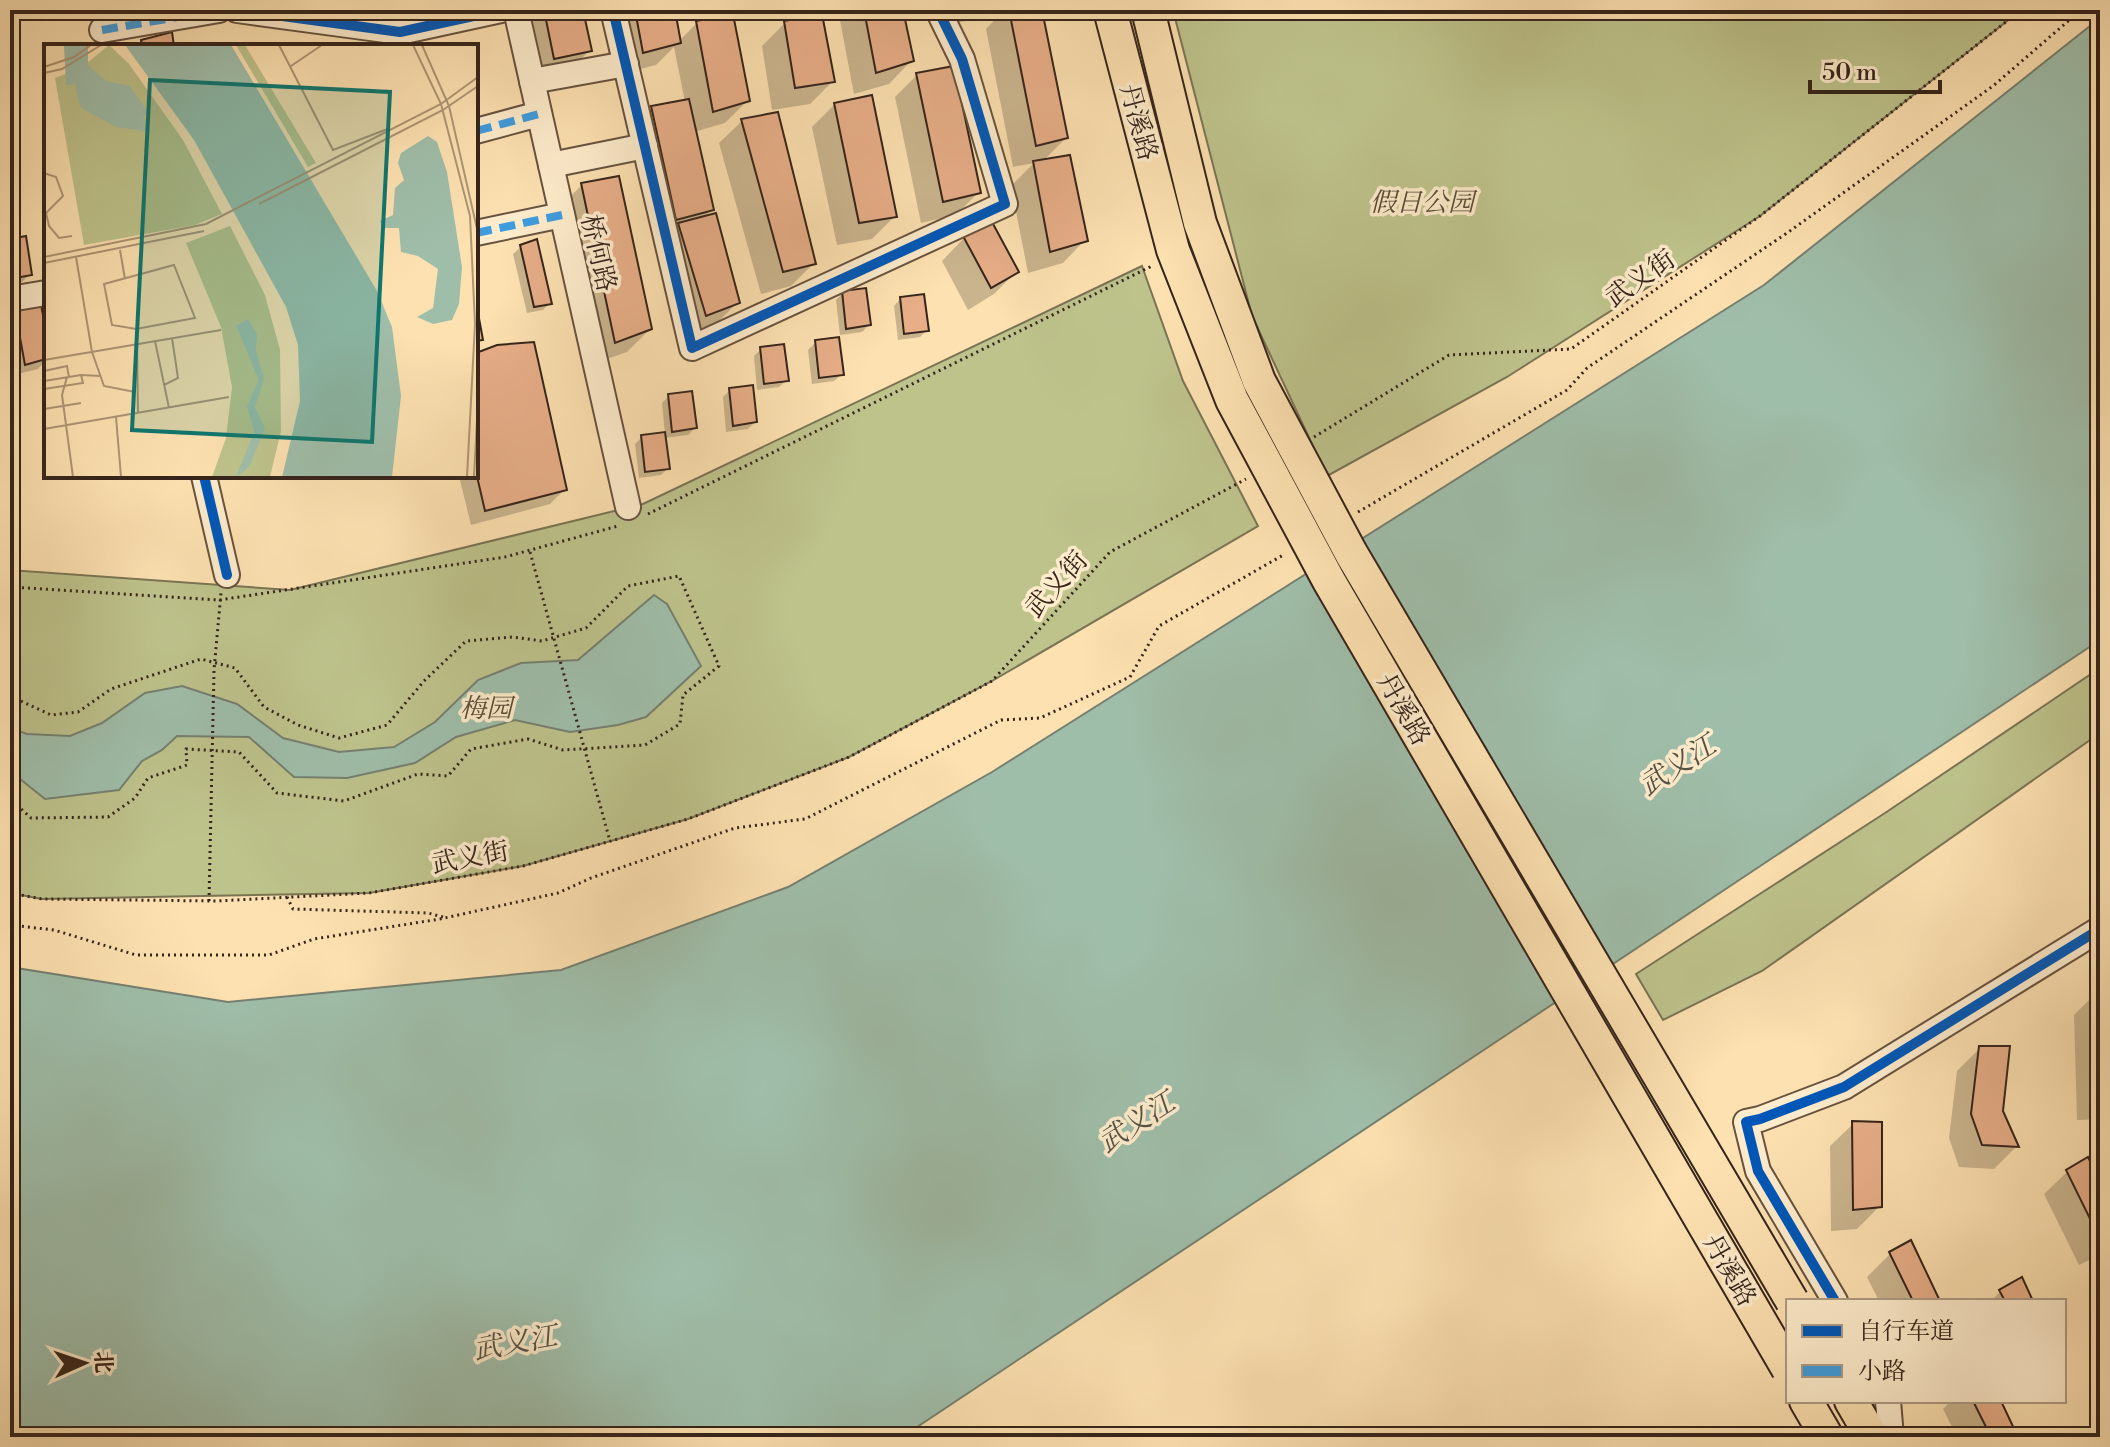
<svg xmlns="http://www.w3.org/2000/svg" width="2110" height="1447" font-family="'Libre Bodoni','Noto Serif SC',serif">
  <rect width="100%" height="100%" fill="#fde1b1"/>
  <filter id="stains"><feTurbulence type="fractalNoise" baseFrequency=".0025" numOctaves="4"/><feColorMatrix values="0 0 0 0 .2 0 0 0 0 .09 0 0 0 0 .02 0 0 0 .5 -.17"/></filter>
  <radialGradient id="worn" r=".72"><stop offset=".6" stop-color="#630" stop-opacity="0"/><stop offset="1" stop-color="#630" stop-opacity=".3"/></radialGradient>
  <g fill="#bec38c" stroke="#7a7454" stroke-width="2">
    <polygon points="1173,10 2021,10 1760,216 1507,377 1327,476 1252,316"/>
    <polygon points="1142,266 1183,381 1258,526 992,681 849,757 688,819 523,866 369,893 42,899 10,893 10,570 290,590 643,504"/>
    <polygon points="2100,668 2100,733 1762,971 1663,1020 1636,974 1885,813"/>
  </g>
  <g fill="#9fbeaa" stroke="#758071" stroke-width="2">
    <polygon points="2100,18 2100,640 902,1437 10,1437 10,967 228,1002 561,970 788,887 992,772 1764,285"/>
    <polygon points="654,595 667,604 701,666 646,717 618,725 570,732 515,720 456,737 415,763 347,778 294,777 249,737 177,736 162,750 142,761 119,790 45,799 10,771 10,728 27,734 70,736 102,723 145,693 182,686 237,704 283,738 339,752 394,747 435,722 478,680 521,663 578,660"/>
  </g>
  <g fill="#0003">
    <polygon points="526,10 581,10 590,50 575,65 540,73"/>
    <polygon points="609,10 673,10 679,41 697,23 748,100 725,123 694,132 712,209 703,218 738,302 715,325 683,337 666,238 654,241 630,131 652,108 685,102 674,47 656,65 621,74"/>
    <polygon points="838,10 901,10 911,61 889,84 854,94"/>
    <polygon points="952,10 998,10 991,17 954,23"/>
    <polygon points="1004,10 1040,10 1066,138 1042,162 1085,240 1063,263 1028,273 1011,186 1034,163 1013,167 986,29"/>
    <polygon points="785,23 833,81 810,104 772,110 762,46"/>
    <polygon points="917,75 979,192 956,215 921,223 895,97"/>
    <polygon points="835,104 895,216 872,239 837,245 812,127"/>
    <polygon points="742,121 814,263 791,286 761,294 719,143"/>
    <polygon points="582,185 650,329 627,352 592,364 559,207"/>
    <polygon points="964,238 1017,271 994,294 968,310 942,261"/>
    <polygon points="10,241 30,274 22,282 10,284"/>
    <polygon points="521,247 550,303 543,310 527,313 513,254"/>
    <polygon points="843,293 869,325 862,332 840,335 836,300"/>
    <polygon points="901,298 927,330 920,337 898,340 894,306"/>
    <polygon points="15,306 46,343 46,360 38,369 14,375 10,354 10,311"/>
    <polygon points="816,342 842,374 834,381 812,384 808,350"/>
    <polygon points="761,349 787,380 779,387 757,390 754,356"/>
    <polygon points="476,355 565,489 550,504 471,525 459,476 476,476"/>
    <polygon points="730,390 755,422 748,429 726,432 723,397"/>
    <polygon points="669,396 695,428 688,435 664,438 668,468 661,475 639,478 635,444 642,437 665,434 662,403"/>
    <polygon points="2097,992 2100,992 2100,1119 2077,1120 2074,1015"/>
    <polygon points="1980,1048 2001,1111 2016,1147 1994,1169 1959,1167 1949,1138 1957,1071"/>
    <polygon points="1853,1124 1880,1206 1857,1229 1831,1231 1830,1146"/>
    <polygon points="2067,1172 2100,1187 2100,1255 2079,1265 2044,1194"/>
    <polygon points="1890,1254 1938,1301 1879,1301 1867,1277"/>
    <polygon points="2001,1291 2031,1301 1991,1301"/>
    <polygon points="1951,1401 1999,1401 2015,1437 1957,1437 1943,1409"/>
  </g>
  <g fill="#e7ae88" stroke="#35241b" stroke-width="2">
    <polygon points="544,10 583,10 592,51 554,59"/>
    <polygon points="635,10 675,10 681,43 643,53"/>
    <polygon points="864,10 903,10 914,61 876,73"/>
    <polygon points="1009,10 1042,10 1068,138 1036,146"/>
    <polygon points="733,14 750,101 713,112 696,21"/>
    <polygon points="822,14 835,82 795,88 784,21"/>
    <polygon points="172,32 174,46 142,46 141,40"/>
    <polygon points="954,66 981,193 943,202 916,73"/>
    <polygon points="872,95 897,217 859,223 834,103"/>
    <polygon points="689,99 714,210 676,220 651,106"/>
    <polygon points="778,112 816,264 783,272 741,119"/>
    <polygon points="1070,155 1088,241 1050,252 1033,161"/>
    <polygon points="619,176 652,329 615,343 581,183"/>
    <polygon points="716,213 740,303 706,316 678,223"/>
    <polygon points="992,222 1019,272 991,288 963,236"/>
    <polygon points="26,236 32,275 10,279 10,239"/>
    <polygon points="537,239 552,304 534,307 520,245"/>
    <polygon points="866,288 871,325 846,329 842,291"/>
    <polygon points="924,294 929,331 904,334 900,297"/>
    <polygon points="40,299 46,332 46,359 25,365 14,305"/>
    <polygon points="476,302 483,340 476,341"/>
    <polygon points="839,337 844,375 819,378 815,340"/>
    <polygon points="534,342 567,490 485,511 476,472 476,353 497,345"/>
    <polygon points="784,344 789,381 764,384 760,347"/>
    <polygon points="753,385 757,422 733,426 729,388"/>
    <polygon points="692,391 697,428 672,432 668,394"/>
    <polygon points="665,432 670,469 645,472 641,435"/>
    <polygon points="2096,990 2100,990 2099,1098"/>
    <polygon points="1979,1046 2010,1046 2003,1111 2019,1147 1982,1145 1971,1114"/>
    <polygon points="1852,1121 1882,1122 1882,1207 1853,1210"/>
    <polygon points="2088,1157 2100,1182 2100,1239 2066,1170"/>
    <polygon points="1911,1240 1940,1301 1913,1301 1889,1252"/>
    <polygon points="2022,1277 2033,1301 2005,1301 1999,1290"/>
    <polygon points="1973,1401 2001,1401 2018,1437 1991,1437"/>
  </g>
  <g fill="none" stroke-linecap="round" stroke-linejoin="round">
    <defs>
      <g id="minor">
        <polyline points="237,10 400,32 501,10"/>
        <polyline points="516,10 628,507"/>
        <polyline points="613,10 692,348 1005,204 962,59 938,10"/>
        <polyline points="102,30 219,10"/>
        <polyline points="532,81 626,64"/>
        <polyline points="476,131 539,114"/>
        <polyline points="551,165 645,146"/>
        <polyline points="476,233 562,215"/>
        <polyline points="10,299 46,293"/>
        <polyline points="204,476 227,575"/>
        <polyline points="1835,1301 1758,1171 1746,1122 1760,1119 1844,1087 2100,929"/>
        <polyline points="1888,1401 1891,1437"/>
      </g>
      <g id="major">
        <polyline points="1806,1401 1827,1437"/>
        <polyline points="1851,1401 1872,1437"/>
      </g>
    </defs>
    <use href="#minor" stroke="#675340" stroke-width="28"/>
    <use href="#major" stroke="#35241b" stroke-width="36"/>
    <g stroke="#35241b" stroke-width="3" stroke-dasharray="2 4" stroke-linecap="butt">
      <polyline points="1314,437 1449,355 1571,349 1760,216 2021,10"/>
      <polyline points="1358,512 1567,390 1587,368 1787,233 1993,86 2081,10"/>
      <polyline points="648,514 1154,265"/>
      <polyline points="530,552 610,841"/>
      <polyline points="10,587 219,600 505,557 618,526"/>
      <polyline points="10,696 51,715 78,712 111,689 201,659 235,668 264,707 298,725 339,738 387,725 424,681 466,641 513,637 542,641 586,628 628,586 679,576 719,666 683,695 680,724 645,745 563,750 528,739 471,749 448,776 418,774 344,801 277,793 239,752 186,749 187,765 148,778 135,798 108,817 31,818 10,799"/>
      <polyline points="10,893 42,899 216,901 369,893 523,866 688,819 849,757 992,681 1110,552 1246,479"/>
      <polyline points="287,897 293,909 428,913 443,917"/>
      <polyline points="209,901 214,670 221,593"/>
      <polyline points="10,925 54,930 136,955 269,955 314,939 440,919 558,893 591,878 735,828 805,819 1001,720 1040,718 1130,677 1159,626 1285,554"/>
    </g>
    <use href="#minor" stroke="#feeccc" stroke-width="24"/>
    <use href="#major" stroke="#fde1b1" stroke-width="32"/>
    <defs>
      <g id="major-bridge">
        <polyline points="1110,10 1173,250 1232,400 1329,581 1788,1369"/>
        <polyline points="1148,10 1200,223 1259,381 1351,553 1792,1301"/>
      </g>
    </defs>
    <use href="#major-bridge" stroke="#35241b" stroke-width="36" stroke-linecap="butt"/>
    <use href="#major-bridge" stroke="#fde1b1" stroke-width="32"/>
    <g stroke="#3e9cdf" stroke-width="8" stroke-dasharray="16 8" stroke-linecap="butt">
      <polyline points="102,30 219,10"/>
      <polyline points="476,131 539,114"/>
      <polyline points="476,233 562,215"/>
    </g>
    <defs>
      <g id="cycleway">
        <polyline points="237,10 400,32 501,10"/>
        <polyline points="613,10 692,348 1005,204 962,59 938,10"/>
        <polyline points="204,476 227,575"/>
        <polyline points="1835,1301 1758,1171 1746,1122 1760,1119 1844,1087 2100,929"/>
      </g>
    </defs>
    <use href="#cycleway" stroke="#feeccc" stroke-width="15"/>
    <use href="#cycleway" stroke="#0057b8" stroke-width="10"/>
  </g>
  <g text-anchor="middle" stroke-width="7" stroke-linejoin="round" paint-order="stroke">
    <g font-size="26" fill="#35241b" stroke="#feeccc">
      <text transform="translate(1139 122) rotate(75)" y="9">丹溪路</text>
      <text transform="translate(599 253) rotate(77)" y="9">桥何路</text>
      <text transform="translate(1640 278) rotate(-35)" y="9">武义街</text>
      <text transform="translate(1056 584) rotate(-48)" y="9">武义街</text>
      <text transform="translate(1404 709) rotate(60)" y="9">丹溪路</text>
      <text transform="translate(470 857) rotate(-10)" y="9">武义街</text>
      <text transform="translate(1730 1270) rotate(60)" y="9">丹溪路</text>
    </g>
    <g font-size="26" font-style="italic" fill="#574c37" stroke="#feeccc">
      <text x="1422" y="211">假日公园</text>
      <text x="486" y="717">梅园</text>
    </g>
    <g font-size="28" font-style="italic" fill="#555246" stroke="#feeccc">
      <text transform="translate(1677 765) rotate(-33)" y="10">武义江</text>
      <text transform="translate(1136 1122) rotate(-33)" y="10">武义江</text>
      <text transform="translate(515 1342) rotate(-10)" y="10">武义江</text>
    </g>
  </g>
  <g transform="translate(44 44)">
    <rect width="434" height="434" fill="#fde1b1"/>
    <path d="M65,1L85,20L139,96L178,170L151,181L40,201L11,34L37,24ZM192,1H201L272,119L264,123ZM186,182L221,251L236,306L237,387L226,433H168L182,394L188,343L177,283L142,199Z" fill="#bec38c"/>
    <path d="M20,1H44V21L62,37L86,42L104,68L99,73L107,88L72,83L36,63L31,40L22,41ZM81,1H187L333,247L348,283L357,352L348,433H238L256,357L254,301L242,263L150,96ZM384,92L393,98L403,128L418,223L415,260L408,276L389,280L373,273L389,264L394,225L374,212L357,208L355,184H339L336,177L349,171L351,144L360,136L354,119L357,109ZM204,275L213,290L212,307L220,335L211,363L221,385L205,423L192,433L210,388L203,362L215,336L192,282Z" fill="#9fbeaa"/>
    <path fill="none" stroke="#ad9575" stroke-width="2" d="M235,1L289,106L346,84M369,1L397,60L426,172L431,280L423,433M378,1L405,62L434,189M247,22L278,1M0,23L30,13L47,1M0,29L18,25L57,1M0,129L12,133L19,152L2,169L5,182L15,194L28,192M215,160L399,66L434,42M76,206L81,235M0,213L162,180L397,60L434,33M32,213L48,308L60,342L91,348M0,219L160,187M130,221L151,274L92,285L68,281L60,240ZM111,297L125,364M93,300L94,369M0,316L177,286M0,327L23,322L25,333M23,333L18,351L29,433M0,337L37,331M120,341L134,334L128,294M0,345L39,339L37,331L57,332M0,365L37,359M72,373L77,433M0,385L185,353M430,433L434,357"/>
    <path fill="#0f766e" fill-opacity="0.15" stroke="#0f766e" stroke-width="4" d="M106,36L346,48L328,398L88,386Z"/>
    <rect width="434" height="434" fill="none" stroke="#35241b" stroke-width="4"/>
  </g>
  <rect width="2110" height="1447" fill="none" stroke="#fde1b1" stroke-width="40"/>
  <rect x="12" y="12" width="2086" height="1423" fill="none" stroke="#35241b" stroke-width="4"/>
  <rect x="20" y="20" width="2070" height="1407" fill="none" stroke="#35241b" stroke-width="2"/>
  <rect x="1786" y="1299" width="280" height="104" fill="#feeccc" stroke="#ae9c85" stroke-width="2"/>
  <rect x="1802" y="1325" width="40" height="12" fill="#0057b8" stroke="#ae9c85" stroke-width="2"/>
  <text x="1858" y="1339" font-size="24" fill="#35241b">自行车道</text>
  <rect x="1802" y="1365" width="40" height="12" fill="#3e9cdf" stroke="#ae9c85" stroke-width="2"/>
  <text x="1858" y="1379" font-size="24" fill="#35241b">小路</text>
  <g transform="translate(84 1363) rotate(87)" stroke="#feeccc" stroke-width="6" paint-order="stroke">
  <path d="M0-6L14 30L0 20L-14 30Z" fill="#35241b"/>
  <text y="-12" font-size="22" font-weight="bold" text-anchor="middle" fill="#35241b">北</text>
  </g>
  <path d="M1810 80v12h130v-12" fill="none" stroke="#35241b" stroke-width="4"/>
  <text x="1822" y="80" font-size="24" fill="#35241b" stroke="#feeccc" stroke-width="6" paint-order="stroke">50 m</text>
  <rect width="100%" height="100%" filter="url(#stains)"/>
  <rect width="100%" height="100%" fill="url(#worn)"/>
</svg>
